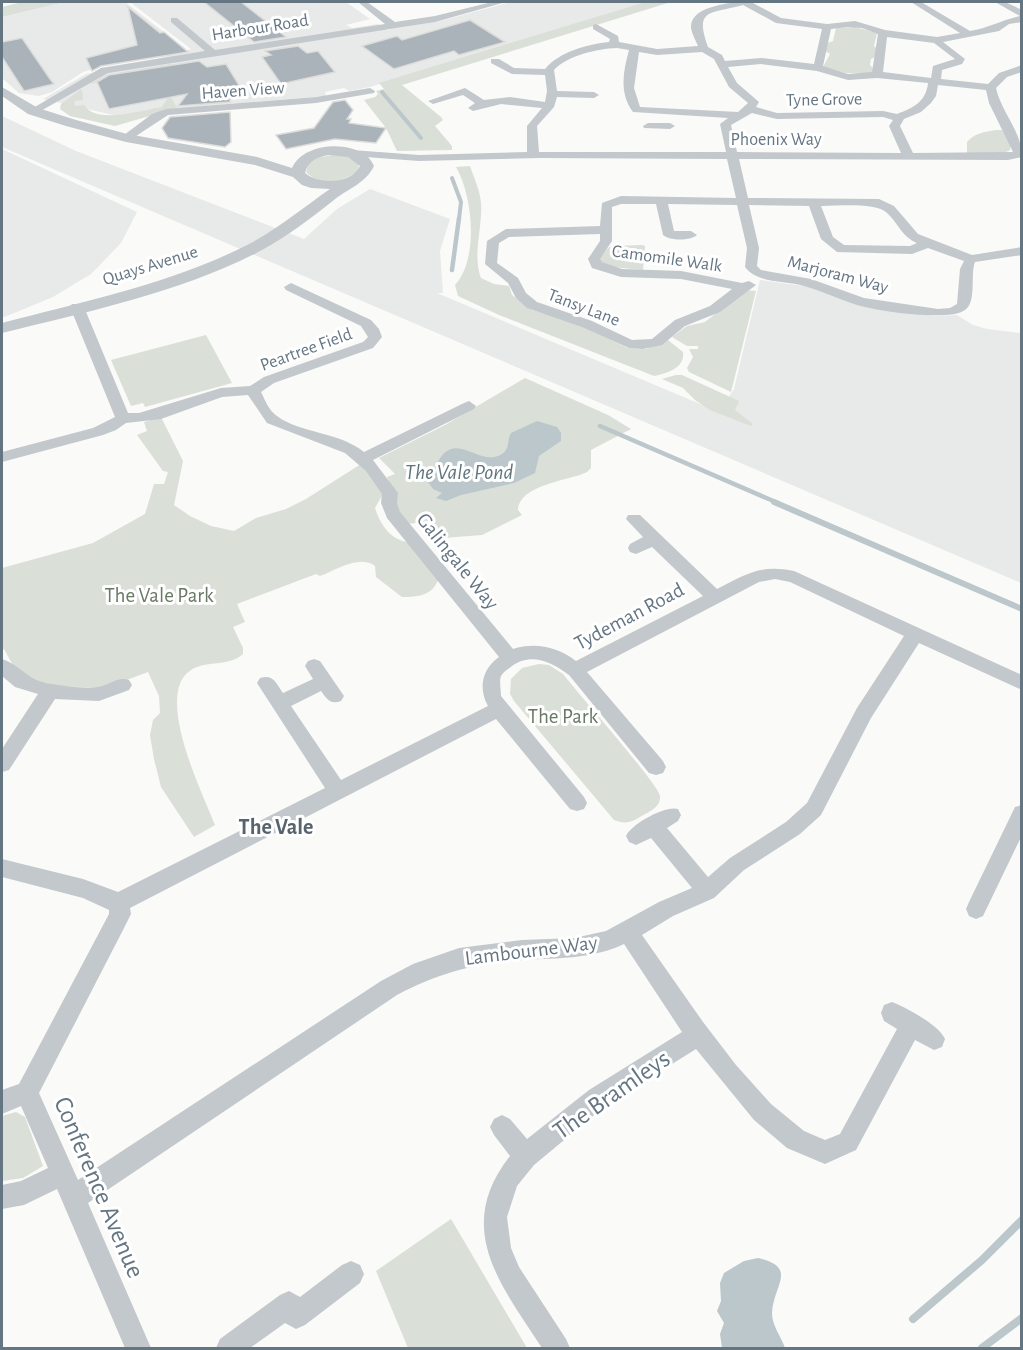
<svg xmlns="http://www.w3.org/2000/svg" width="1023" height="1350" font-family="'Alegreya Sans',sans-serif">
  <rect width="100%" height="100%" fill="#fafaf8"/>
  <g fill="#e8e9e9">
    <polygon points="65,2 125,2 186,49 164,55 136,57 83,72 52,92 39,96 19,93 2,78 2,17"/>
    <polygon points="130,2 346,2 370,19 346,25 352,28 378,24 387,30 444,20 511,2 645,2 370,87 349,91 344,88 325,92 326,96 215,105 154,113 135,120 43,99 86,74 157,59 191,49"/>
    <polygon points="2,116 76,151 304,239 337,209 370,189 450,219 440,251 443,293 437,293 719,412 734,389 760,280 818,288 908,312 934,316 957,315 973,325 987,329 1021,333 1021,583 2,147"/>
    <polygon points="2,149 137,212 121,243 91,274 53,297 2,318"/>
  </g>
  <g fill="#dadfd7">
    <polygon points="22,2 65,2 2,17 2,7"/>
    <polygon points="645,2 671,2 402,85 441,117 443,120 435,126 452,146 452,150 397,151 386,128 364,100 375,97 378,94 376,91 384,89 379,83"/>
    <polygon points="855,27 877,33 874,46 877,49 875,57 871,59 870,65 873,68 872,73 846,73 823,67 830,54 825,51 828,43 833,41 836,28"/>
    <path d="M170,64L176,65L170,68L168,65L146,69L164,85L177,108L115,126L70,116L60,109L61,104L80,90H82L83,100L74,101L75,106L84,105C96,125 143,110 162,107L167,99L165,96L105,81L90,84L107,75Z"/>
    <path d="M996,130H1002L1011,144L1010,150L1004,153L967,154V142C975,133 984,132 996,130Z"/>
    <path d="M333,155L347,156L359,164L358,171C343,181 321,188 306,172L309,162L320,157Z"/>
    <path d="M470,166C474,178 480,190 481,203C483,225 472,256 481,278L494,284L509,286L512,295L532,310L573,322L628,348L646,349L668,340L683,352C685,368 667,373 654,376L499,315L458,296L455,285C479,259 473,196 456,167Z"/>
    <polygon points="642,245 645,246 643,270 612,267 598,260 608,248 612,246"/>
    <polygon points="745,290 756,291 731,392 689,372 687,368 693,357 689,349 698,349 698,346 687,346 672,337 687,326 705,322"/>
    <polygon points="206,335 232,383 145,407 143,403 131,406 111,360"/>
    <polygon points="676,375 682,375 739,401 735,410 753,424 751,426 710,410 695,400 683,388 662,379"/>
    <path d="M525,378L608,415L631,429L591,450V468L587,472C569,481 520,484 518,510L522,515L482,535L430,539L416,523L407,524C395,508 395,495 387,477L395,474L379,458L445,425Z"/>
    <path d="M161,417L183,461L174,505L190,516L211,526L234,531L256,518L286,509L306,499L361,464L372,473L383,494L375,508C380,524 391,541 409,542L438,580C432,596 417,597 402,597L376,577L375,566C360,554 336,570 320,576L316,574L237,604L245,622L233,627L243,648V654C229,667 206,660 191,670C153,694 203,794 215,825L194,837L161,787L154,759L150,735L153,720L160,713L159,696L148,672L105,688L49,686L15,669L4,649L2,650V568L93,543L145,514L154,484H164L168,472L163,471L137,435L147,431L144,422Z"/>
    <path d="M539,664L549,665L563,674C576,691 659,785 660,796C661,808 648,812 640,817C631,823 624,824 614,820L514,701L510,694L511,679L522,668Z"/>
    <polygon points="16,1112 25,1117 43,1166 23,1178 2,1181 2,1116"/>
    <polygon points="451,1219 527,1348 408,1348 376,1271"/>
  </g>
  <g fill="#bbc7cb">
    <path d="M537,421L557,427L561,433V441L539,456L535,473L514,483L461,495L446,501L436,498L442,493L433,489L428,482C429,475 433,471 436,465C455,426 479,469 502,454C510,449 507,439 511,433Z"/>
    <path d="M758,1258C799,1267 773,1286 772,1313C772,1326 781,1336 785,1348H722L720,1334L724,1323L717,1311L721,1301L720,1283L724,1273L744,1261Z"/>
  </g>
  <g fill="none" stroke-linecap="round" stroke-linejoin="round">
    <g stroke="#bbc7cb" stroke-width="4">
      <polyline points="382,92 421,138"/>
      <polyline points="452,178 461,202 459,219"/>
    </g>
    <g stroke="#bbc7cb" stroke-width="4.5">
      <polyline points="452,270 459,218"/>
      <polyline points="600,426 778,503"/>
    </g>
    <polyline stroke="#bbc7cb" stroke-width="6" points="774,502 1022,609"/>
    <g stroke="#bbc7cb" stroke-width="8">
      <polyline points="913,1319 982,1260 1022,1220"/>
      <polyline points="982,1348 1022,1318"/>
    </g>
  </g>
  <g fill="#aab3b9" stroke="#dcdcda" stroke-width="1.5">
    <polygon points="204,2 241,2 286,37 254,42"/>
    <polygon points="128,7 160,33 164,32 188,52 101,66 92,71 86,58 137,45"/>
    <polygon points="470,20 505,42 459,55 454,51 394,69 362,46 397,36 402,40"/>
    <polygon points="22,38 50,79 54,84 24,91 2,57 2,42"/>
    <polygon points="298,46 307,53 318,51 335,72 281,84 262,57 271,55 265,51"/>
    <polygon points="199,61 207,67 226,64 242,90 230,92 230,102 178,106 187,94 109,109 97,82 109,75"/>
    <polygon points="345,100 353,110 347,119 351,119 349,123 386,128 376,143 335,139 286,149 276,135 314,128 333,102"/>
    <polygon points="230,112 231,142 225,147 168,138 162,128 170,117"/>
  </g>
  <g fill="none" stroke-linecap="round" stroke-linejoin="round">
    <g fill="#c3c8cc" fill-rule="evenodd">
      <polygon points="358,2 367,2 395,22 435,16 492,2 506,2 435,22 108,73 37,113 29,113 28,111 101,68 205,51 171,22 171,18 177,18 215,50 385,24"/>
      <path d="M734,2H751L781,18L827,24L855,21L885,30L937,37L960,33L911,2H921L970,31C988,28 1002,20 1020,16L995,2H1005L1022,10V22L1009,24L999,31L943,42L965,59L962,64L942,70L941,79L988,84L999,73L1022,65V72L1007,77L996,88C1001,112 1022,131 1022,157L1008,160L739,159L748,198L879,199L894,206L918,234L972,255L1022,247V255L975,262C970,275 977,302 965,310C949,322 877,311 857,305C839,299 822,291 804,286C785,280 758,284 745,267L747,248L737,205L668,204L674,231H691L697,235C690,241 670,241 663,235L656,204H621L612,207V241L600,259L602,262L622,269L681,271L742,283L749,281L756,285L720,312L685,326L662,345L643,349L629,348L582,327L527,308L516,298L508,283L485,264L487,241L506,229L600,226L602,203L621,196L736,198L727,159L540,158L419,161L352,156L346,153L352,150L419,155L527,152V126L542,108L501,104L473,111L468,108L475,103L463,95L433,104L428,101L465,88L484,100L510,97L545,102L547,91L545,75L512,74L491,63V59H499L514,68L545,69C559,52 588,44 609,42L610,39L593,29V25L596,24L618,36L619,42L657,49L698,46C696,41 692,34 691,28C690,8 721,5 734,2ZM743,5L776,23L822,29L814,64L761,58L725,61L722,55L708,47C694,8 710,14 743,5ZM848,27L862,28L878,34L872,72L848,74L823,66L831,29ZM887,37L934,43L955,59L933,66L931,78L883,72ZM617,48L629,50C623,72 619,93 633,112L728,118L720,124L726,152H539L537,126L554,107L557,97L594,98L599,95L594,92L557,91L554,70C568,55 597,49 617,48ZM639,52L657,55L702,52L714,59L729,87L748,103L738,112L640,107L634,88ZM761,64L817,71L848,80L877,78L928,83C926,102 913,108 897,114L883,111L777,113L756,107L759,102L737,83L728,67ZM938,85L986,90L989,103L1013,152L913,153L900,126L904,119L921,112L931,103L936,96ZM752,113L777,119L883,117L893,120L889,126L901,153L737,152L731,125ZM749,205L809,206L821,239L837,252L912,254L928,248L964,261L960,269L957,304L950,308L938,309L864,298L811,279L761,270L757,266L759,248ZM821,206C837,206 876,202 887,213C899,224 901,236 917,243L910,246L844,245L833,237ZM600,234V241L588,259L592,268L621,277L681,279L732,289L710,306L675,320L652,339L632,340L592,321L537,302L526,293L518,278L497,263L499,243L509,237Z"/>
      <polygon points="370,88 375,91 374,93 316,103 168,115 130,140 122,140 120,138 152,114 166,109 316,97"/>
      <polygon points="648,123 670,123 675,126 670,129 644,128 643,126"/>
      <path d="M291,283L371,320L379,329L382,337L373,348L274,383L261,392C265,400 269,411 277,416C301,434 338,431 364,452L464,403L469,401L476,406L474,409L373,460L398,493L397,503L400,512L513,649C535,642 558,647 576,661L703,596L652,547L636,554L630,552L628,548L630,544L643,537L626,519L628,515H640L717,589C746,574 760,564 794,571L1022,675V690L919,643L871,718L821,815L800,834L744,870L714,898L673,916L642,935L703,1022L736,1065L771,1104L804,1131L825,1140L840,1134L897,1029L884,1021L881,1013L884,1005L892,1002C907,1008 939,1025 945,1039L942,1047L934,1050L915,1040L856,1150L825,1164L787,1148L754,1120L696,1049L605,1106L534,1165L517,1186L507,1217L511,1248L519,1267L566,1339L570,1348H542C501,1285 453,1228 510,1156L494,1135L490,1127L494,1119L502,1115L510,1119L527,1139L589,1090L682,1032L624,944C592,959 559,958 524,960C476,963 439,973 397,995L88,1203L151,1348H125L57,1189L24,1205L2,1209V1185L21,1181L48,1168L21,1106L2,1114V1090L19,1084L109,914V910L83,898L2,877V859L83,879L118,892L325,788L257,683L260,678C273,674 276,683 283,693L313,679L305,666L308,661L314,659L320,661L344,696L341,701C330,705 327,699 321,691L291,706L341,780L488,706C478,688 482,669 499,657L387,518L381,503L382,494L366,471L345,453L267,423L248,395L222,397L161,419L126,423L116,430L103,435L2,462V452L93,428L115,417L70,307L72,304H82L84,307L128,413H139L221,388L250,386L264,377L363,342L368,337L361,326L286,290L284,287ZM775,579L790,582L904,636L857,708L807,803L786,822L730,858L708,877L667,828L678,821L681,815L678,809C666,805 631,824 626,836L629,842L636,845L651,838L692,888L659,902L606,931L574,938L522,940L459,948L413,964L381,981L78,1180L39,1093L123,930L131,914L130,908L496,719L570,809L577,811L584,809L587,803L584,797L501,696C501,690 499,681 501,676C503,672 508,669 512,666C531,652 552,662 569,675L649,773L656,775L663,773L666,767L663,761L587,672L759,582Z"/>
      <path d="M2,659C21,665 26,680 51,684C65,686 85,689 98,687C110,685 118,676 129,680L132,685L129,690L99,701L55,699L9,770L2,772V749L38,694L15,687L2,676Z"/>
      <polygon points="1022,805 1022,835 983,916 976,919 969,916 966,909 969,902 1015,807"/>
      <polygon points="351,1261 360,1265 364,1274 360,1283 305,1325 296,1329 285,1323 250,1348 216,1348 220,1339 280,1295 289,1291 300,1297 342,1265"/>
    </g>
    <path fill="#c3c8cc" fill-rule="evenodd" d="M2,87L38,108L76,120L127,134L257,157L292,168C302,144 346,140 365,155C369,157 372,162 374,166C366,183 349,188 334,200C311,218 288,236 262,250C185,291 87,312 2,333V323C85,301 174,283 251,243C279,228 304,207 330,189L311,188L302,185L293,177L255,165L126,142L66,126L28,114L2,96ZM329,155L348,157L360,166C351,184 319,185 305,173C308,161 317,157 329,155Z"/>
  </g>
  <g text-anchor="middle" stroke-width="6" stroke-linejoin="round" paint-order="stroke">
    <g font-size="18" fill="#657683" stroke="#fff">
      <text transform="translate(260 27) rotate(-9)" y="6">Harbour Road</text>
      <text transform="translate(243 90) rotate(-4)" y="6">Haven View</text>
      <text transform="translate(824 99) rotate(-1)" y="6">Tyne Grove</text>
      <text x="776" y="145">Phoenix Way</text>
      <text transform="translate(667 258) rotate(8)" y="6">Camomile Walk</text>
      <text transform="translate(150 265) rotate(-17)" y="6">Quays Avenue</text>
      <text transform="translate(838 274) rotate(15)" y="6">Marjoram Way</text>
      <text transform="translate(584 307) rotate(21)" y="6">Tansy Lane</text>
      <text transform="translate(306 349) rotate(-20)" y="6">Peartree Field</text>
    </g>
    <g font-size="21" fill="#657683" stroke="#fff">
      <text transform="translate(458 561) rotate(51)" y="7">Galingale Way</text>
      <text transform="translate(629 616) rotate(-28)" y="7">Tydeman Road</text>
      <text transform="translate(531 950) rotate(-7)" y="7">Lambourne Way</text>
    </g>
    <g font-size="21" fill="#687a64" stroke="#fff">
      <text x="159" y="602">The Vale Park</text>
      <text x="563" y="723">The Park</text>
    </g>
    <g font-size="22" font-style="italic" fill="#60757c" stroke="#fff">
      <text x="459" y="479">The Vale Pond</text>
    </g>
    <g font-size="22" font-weight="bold" fill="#57646e" stroke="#fff">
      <text x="276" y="834">The Vale</text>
    </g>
    <g font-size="26" fill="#657683" stroke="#fff">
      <text transform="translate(611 1094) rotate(-35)" y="9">The Bramleys</text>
      <text transform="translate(100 1187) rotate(67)" y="9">Conference Avenue</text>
    </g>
  </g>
  <rect width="1023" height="1350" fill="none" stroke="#657683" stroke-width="6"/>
</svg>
